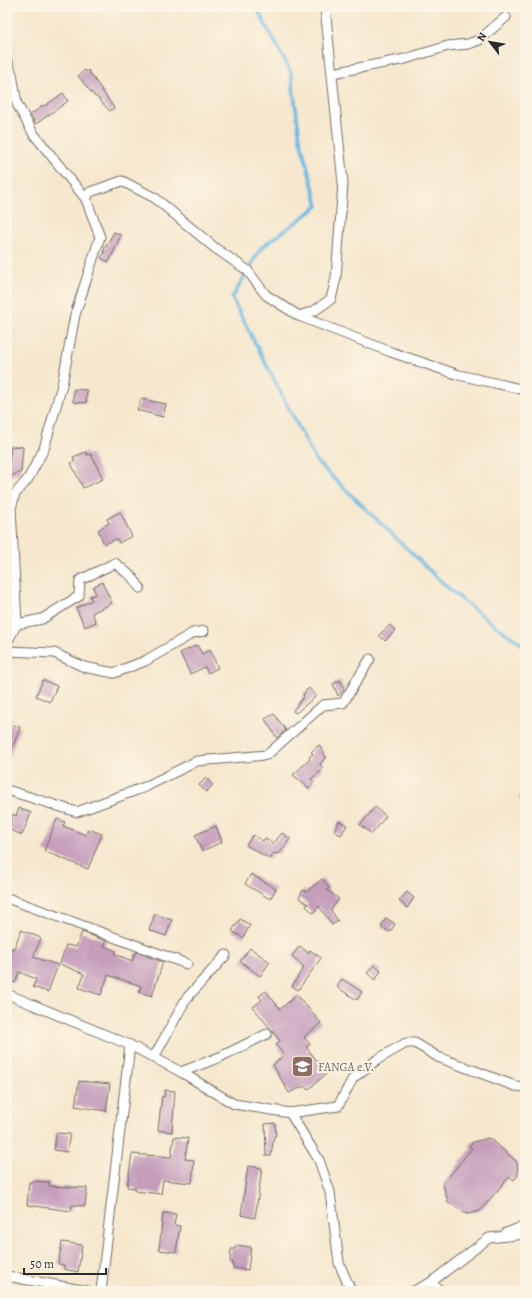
<svg xmlns="http://www.w3.org/2000/svg" width="532" height="1298" font-family="Alegreya,serif">
  <rect width="100%" height="100%" fill="#fcf5e5"/>
  <filter id="ink" filterUnits="userSpaceOnUse"><feTurbulence type="fractalNoise" baseFrequency=".025" numOctaves="2"/><feDisplacementMap in="SourceGraphic" scale="8" xChannelSelector="R" yChannelSelector="G"/><feConvolveMatrix kernelMatrix="1 2 1 2 8 2 1 2 1" color-interpolation-filters="sRGB"/></filter>
  <filter id="wash" filterUnits="userSpaceOnUse"><feTurbulence type="fractalNoise" baseFrequency=".012" numOctaves="4" result="noise"/><feDisplacementMap in="SourceGraphic" scale="16" xChannelSelector="R" yChannelSelector="G"/><feGaussianBlur stdDeviation="0.9" result="paint"/><feColorMatrix in="noise" values="0 0 0 0 0 0 0 0 0 0 0 0 0 0 0 0 0 1.4 0 .05"/><feComposite in="paint" operator="in"/></filter>
  <g filter="url(#wash)">
    <rect width="100%" height="100%" fill="#f6e7ce"/>
    <g fill="none" stroke-linecap="round" stroke-linejoin="round">
      <g stroke="#68b8e3" stroke-width="3.5">
        <polyline points="256,7 291,72 300,139 318,206 261,248 232,298 316,461 449,589 493,624 525,646"/>
        <polyline points="525,789 521,799 525,804"/>
      </g>
    </g>
    <g id="blocks">
      <g fill="#c59ebc">
        <polygon points="85,70 86,72 88,70 114,108 110,111 96,96 95,97 78,76"/>
        <polygon points="63,93 68,101 36,124 30,115 44,105 45,106"/>
        <polygon points="114,232 121,235 109,262 101,258 105,251 103,251"/>
        <polygon points="74,389 87,390 86,403 73,402"/>
        <polygon points="141,399 166,404 163,417 137,410"/>
        <polygon points="11,446 23,447 21,472 8,477"/>
        <polygon points="86,452 87,455 91,454 103,479 83,488 71,463 75,461 73,457"/>
        <polygon points="120,512 132,536 119,543 117,539 104,544 98,530 109,523 107,519"/>
        <polygon points="102,582 112,603 92,613 96,622 85,627 76,608 92,600 90,596 96,594 93,587"/>
        <polygon points="390,625 395,631 385,641 379,635"/>
        <polygon points="197,645 202,654 210,650 218,668 208,673 205,667 190,674 180,653"/>
        <polygon points="43,680 57,686 50,702 36,696"/>
        <polygon points="340,680 344,689 338,696 333,684"/>
        <polygon points="309,688 316,696 296,713 293,711 304,696 303,694"/>
        <polygon points="274,714 286,730 277,738 265,719"/>
        <polygon points="7,723 20,727 8,761 7,761"/>
        <polygon points="319,745 326,757 320,764 323,769 311,779 314,782 309,788 293,775 310,759 309,757 313,754 311,752"/>
        <polygon points="206,778 213,785 206,792 199,785"/>
        <polygon points="375,807 386,816 372,834 360,825"/>
        <polygon points="19,808 31,813 22,835 8,829 13,814 16,816"/>
        <polygon points="57,819 65,822 63,826 86,835 88,829 102,834 88,869 44,851"/>
        <polygon points="339,821 347,825 341,835 334,831"/>
        <polygon points="216,826 222,842 202,851 195,835"/>
        <polygon points="282,833 290,839 279,854 274,853 270,859 246,845 253,835 263,841 265,838 273,844"/>
        <polygon points="251,874 276,889 270,899 245,884"/>
        <polygon points="322,879 329,888 327,890 339,899 331,910 338,921 332,925 319,906 313,913 306,906 308,904 299,898 303,890 306,892"/>
        <polygon points="407,892 414,898 407,908 399,901"/>
        <polygon points="155,914 172,920 166,936 149,930"/>
        <polygon points="386,918 395,924 390,932 381,927"/>
        <polygon points="240,919 250,925 243,938 232,931"/>
        <polygon points="21,930 41,938 33,957 58,965 48,992 33,987 36,979 19,972 15,983 7,980 7,947 13,949 15,946"/>
        <polygon points="82,932 106,941 104,946 116,951 115,954 132,961 136,952 163,962 152,996 139,992 141,986 108,975 101,995 79,988 84,974 60,964 66,945 76,947"/>
        <polygon points="300,946 308,953 310,950 321,958 298,990 292,986 304,967 292,956"/>
        <polygon points="250,948 270,962 260,976 240,961"/>
        <polygon points="374,965 381,971 375,980 367,973"/>
        <polygon points="342,979 362,992 357,1000 337,987"/>
        <polygon points="266,991 280,1009 297,995 321,1023 304,1037 310,1044 306,1047 327,1073 308,1090 304,1086 289,1093 273,1065 284,1055 276,1045 280,1041 253,1007 262,1000 259,996"/>
        <polygon points="79,1081 110,1084 106,1111 75,1106"/>
        <polygon points="165,1090 175,1091 172,1132 158,1130 162,1096 164,1097"/>
        <polygon points="275,1123 276,1136 274,1136 271,1156 266,1156 265,1124"/>
        <polygon points="56,1133 70,1134 67,1152 54,1150"/>
        <polygon points="174,1137 188,1138 185,1159 194,1160 192,1183 163,1180 161,1194 135,1191 136,1188 127,1187 132,1154 171,1157"/>
        <polygon points="489,1138 517,1162 518,1175 514,1180 509,1177 480,1211 466,1214 448,1202 443,1184 472,1148 469,1146 473,1142"/>
        <polygon points="248,1166 262,1168 255,1218 241,1215"/>
        <polygon points="32,1181 50,1182 49,1186 87,1188 85,1206 72,1205 71,1211 27,1205 29,1182 32,1183"/>
        <polygon points="163,1213 176,1214 174,1225 180,1226 176,1252 159,1250"/>
        <polygon points="62,1242 82,1245 78,1272 64,1269 64,1265 58,1264"/>
        <polygon points="236,1245 251,1247 248,1270 233,1268 233,1262 230,1262 231,1249 235,1249"/>
      </g>
    </g>
  </g>
  <g filter="url(#ink)">
    <use href="#blocks" fill-opacity="0" stroke="#726d64" stroke-width="1"/>
    <g fill="none" stroke-linecap="round" stroke-linejoin="round">
      <defs>
        <g id="street">
          <polyline points="7,61 12,74 17,104 33,133 86,199"/>
          <polyline points="333,73 405,59 448,46 468,44 479,40 506,17"/>
          <polyline points="299,316 391,352 459,375 525,390"/>
          <polyline points="7,615 17,624 42,619 79,596 80,580 115,563 132,577 140,588"/>
          <polyline points="7,642 17,624 11,508 15,494 28,479 44,449 62,385 75,315 100,237 86,199 90,192 122,181 155,198 215,248 247,270 266,295 299,316 314,311 331,299 336,278 343,183 325,7"/>
          <polyline points="7,651 54,653 84,667 114,673 145,661 193,633 204,631"/>
          <polyline points="7,790 77,812 145,787 197,761 267,755 323,705 343,703 370,659"/>
          <polyline points="7,898 187,964"/>
          <polyline points="7,994 130,1045 181,1072"/>
          <polyline points="267,1034 220,1057 181,1072 234,1104 290,1113 338,1106 353,1078 378,1059 406,1043 415,1043 438,1057 515,1086 525,1087"/>
          <polyline points="154,1057 186,999 226,955"/>
          <polyline points="290,1113 319,1160 330,1192 339,1263 351,1291"/>
          <polyline points="506,1233 525,1226"/>
          <polyline points="7,1276 87,1291"/>
          <polyline points="430,1283 489,1238 525,1234"/>
          <polyline points="101,1291 130,1045"/>
          <polyline points="414,1291 430,1283 442,1291"/>
        </g>
      </defs>
      <use href="#street" stroke="#726d64" stroke-width="11"/>
      <use href="#street" stroke="#fff" stroke-width="9"/>
    </g>
  </g>
  <defs>
    <symbol id="school-square" viewBox="-11 -11 22 22"><rect x="-9" y="-9" width="18" height="18" rx="4" fill="#8d6e63" stroke="#fcf5e5"/><path d="M0-5L7-2L0 1L-7-2ZM-4 1L0 2.5L4 1V4Q0 6-4 4Z" fill="#fff"/></symbol>
  </defs>
  <g fill-rule="evenodd">
    <use href="#school-square" x="290" y="1054" width="25" height="25"/>
  </g>
  <g text-anchor="middle" stroke-width="4" stroke-linejoin="round" paint-order="stroke">
    <g font-size="12" fill="#785e54" stroke="#fcf5e5" text-anchor="start">
      <text x="318" y="1071">FANGA e.V.</text>
    </g>
  </g>
  <rect width="532" height="1298" fill="none" stroke="#fcf5e5" stroke-width="24"/>
  <g transform="translate(490 42) rotate(301)" stroke="#fcf5e5" stroke-width="3" paint-order="stroke">
  <path d="M0-3L7 15L0 10L-7 15Z" fill="#2b2b2b"/>
  <text y="-6" font-size="11" font-weight="bold" text-anchor="middle" fill="#2b2b2b">N</text>
  </g>
  <path d="M24 1268v6h82v-6" fill="none" stroke="#2b2b2b" stroke-width="2"/>
  <text x="30" y="1268" font-size="12" fill="#2b2b2b" stroke="#fcf5e5" stroke-width="3" paint-order="stroke">50 m</text>
</svg>
